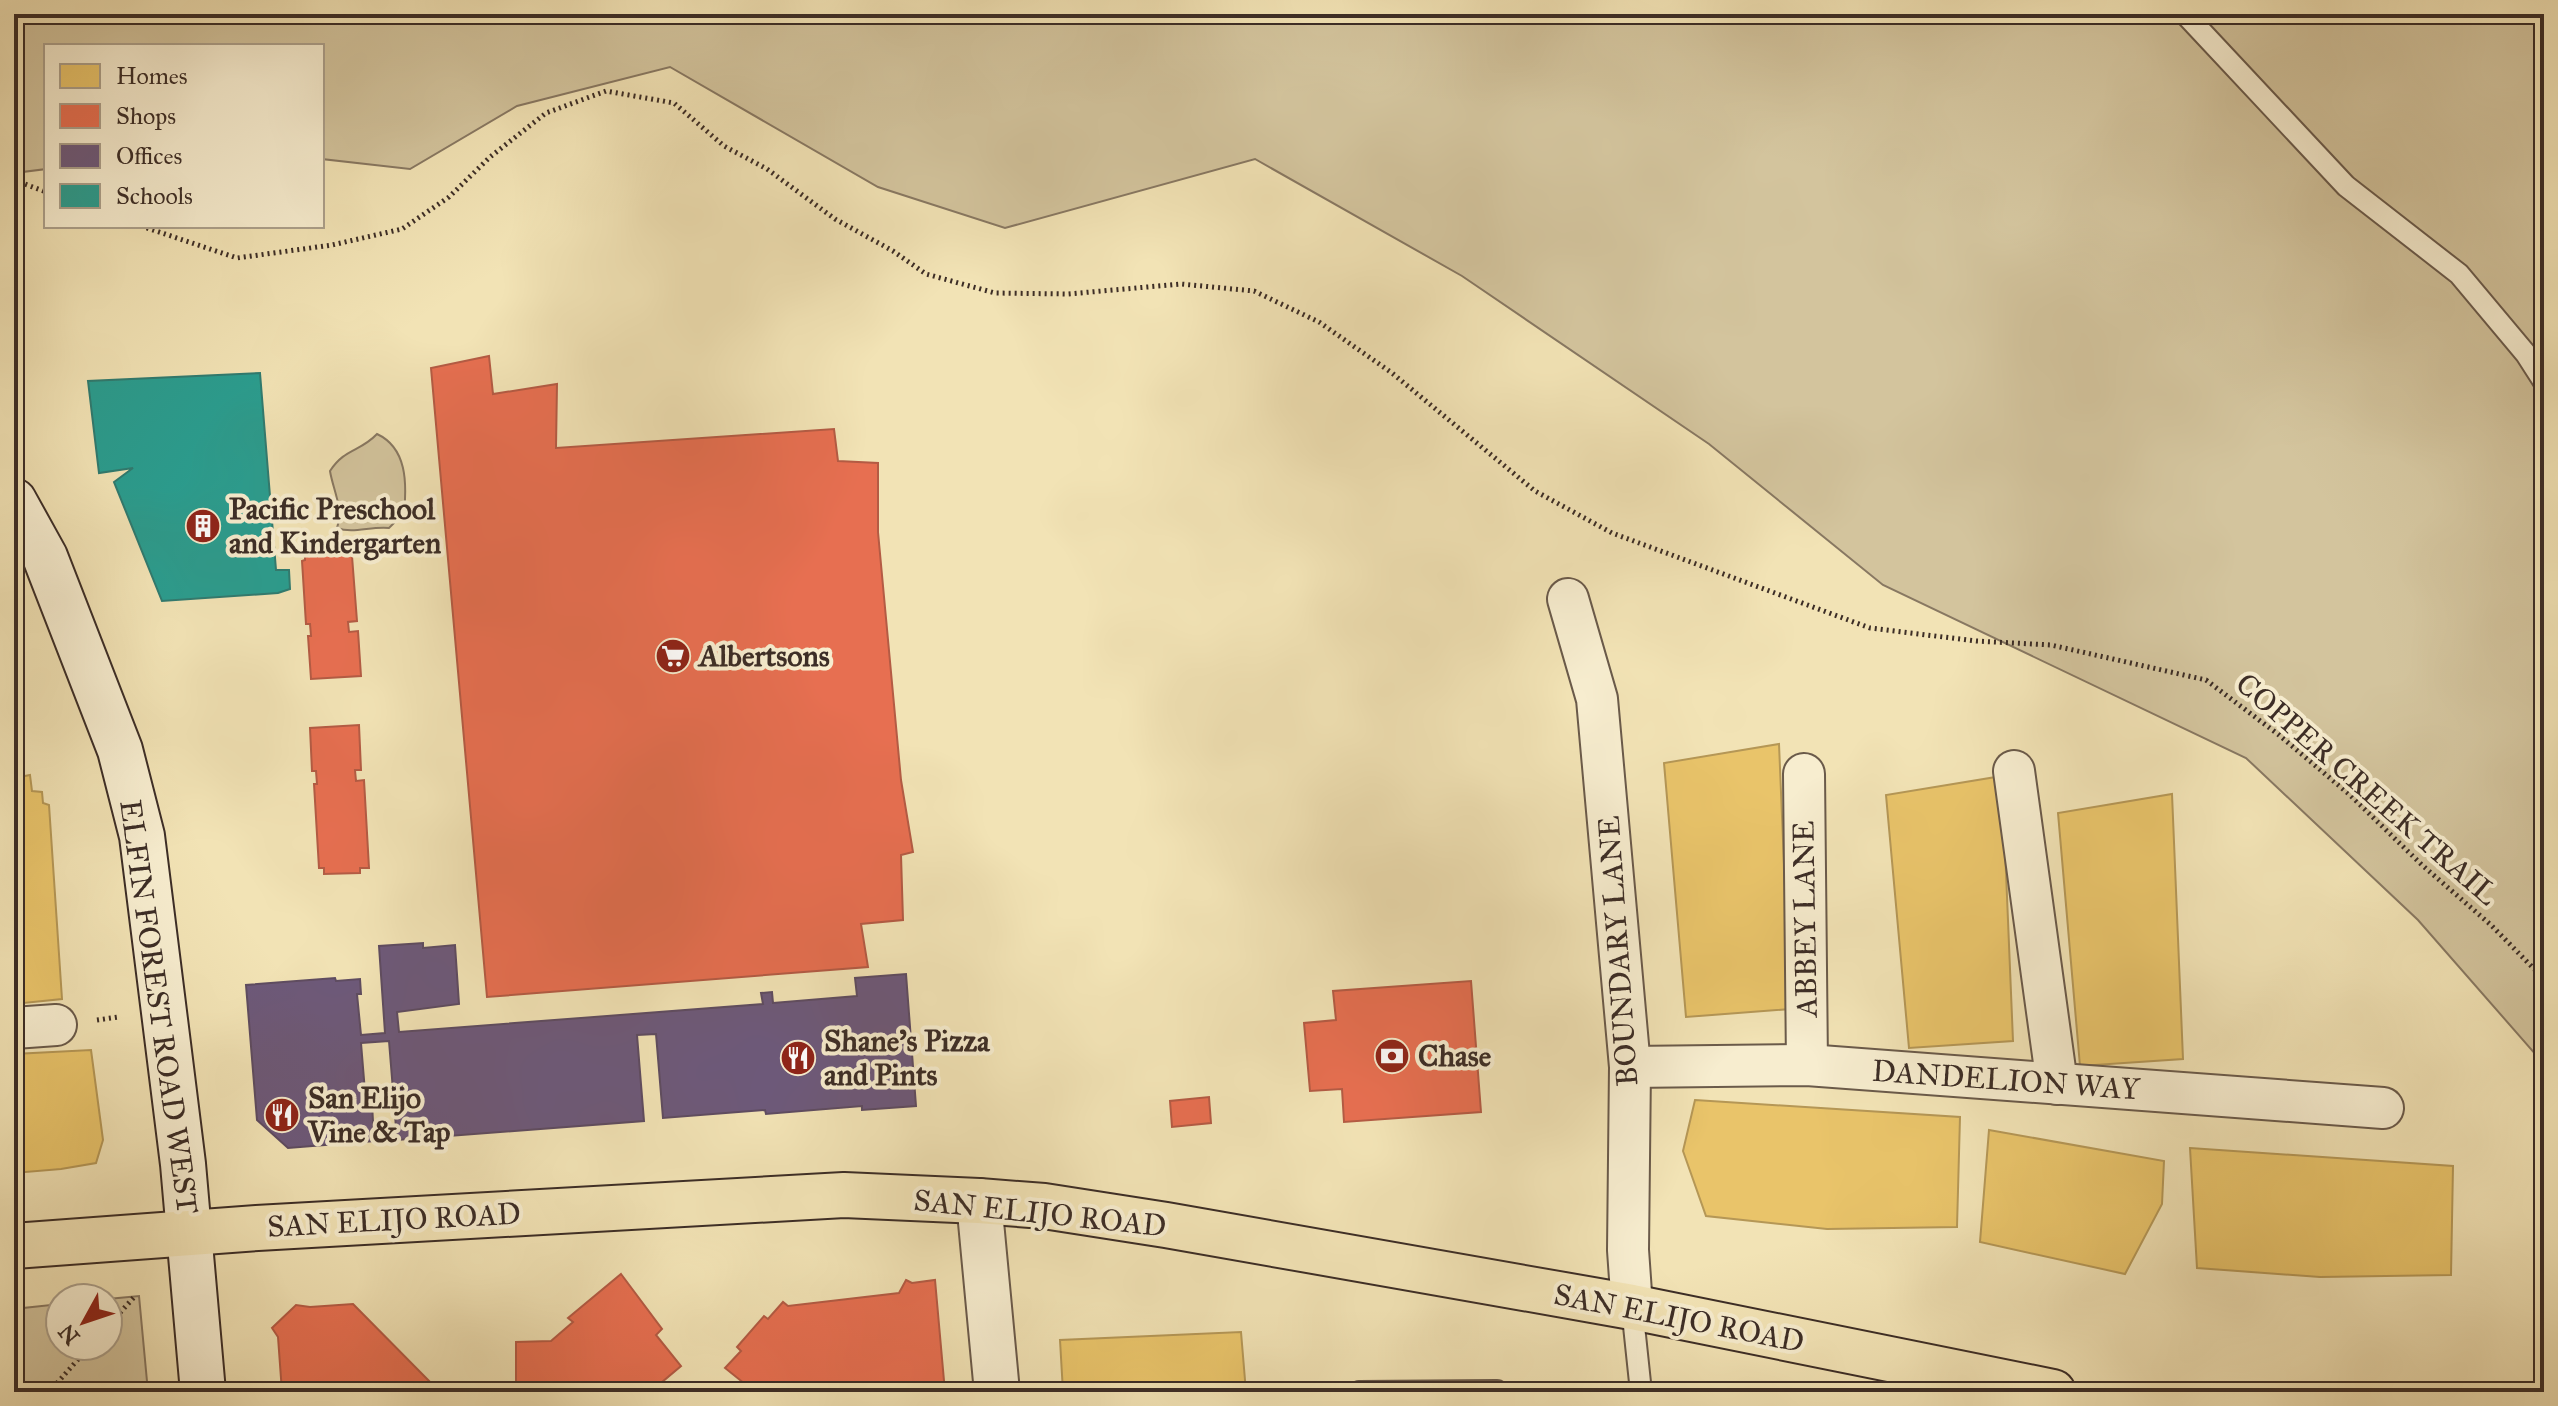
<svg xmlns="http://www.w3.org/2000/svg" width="2558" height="1406" font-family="'IM FELL Great Primer',serif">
  <rect width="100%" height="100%" fill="#f2e3b5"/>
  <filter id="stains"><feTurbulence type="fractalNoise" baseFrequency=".0025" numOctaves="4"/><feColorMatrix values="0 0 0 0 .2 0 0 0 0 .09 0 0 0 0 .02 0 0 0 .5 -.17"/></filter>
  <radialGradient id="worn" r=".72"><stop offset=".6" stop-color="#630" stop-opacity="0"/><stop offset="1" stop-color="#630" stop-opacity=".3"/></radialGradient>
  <g fill="#d3c49d" stroke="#887862" stroke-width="2">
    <polygon points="14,14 2544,14 2544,1064 2418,920 2246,758 1883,585 1709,444 1462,276 1255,159 1005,228 878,187 670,67 517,106 410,169 322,159 322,46 46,46 46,169 14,173"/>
    <path d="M377,434C407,448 407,483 404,513L389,528C371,526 353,534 337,528C344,509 333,490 330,471C345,448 360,452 377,434Z"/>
    <polygon points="139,1296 148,1392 14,1392 14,1309 60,1304 60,1346 108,1346 108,1299"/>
  </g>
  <g fill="#e9c46a" stroke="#b59756" stroke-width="2">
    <polygon points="1779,744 1790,1009 1686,1017 1664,763"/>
    <polygon points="30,775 32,791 42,792 43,803 49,805 62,999 14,1004 14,778"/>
    <polygon points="2002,776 2013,1041 1909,1048 1886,795"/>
    <polygon points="2172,794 2183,1059 2080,1066 2058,813"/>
    <polygon points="91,1050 103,1140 96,1163 61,1169 14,1173 14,1054"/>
    <polygon points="1695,1100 1960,1117 1957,1227 1827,1229 1706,1216 1683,1151"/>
    <polygon points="1989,1130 2164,1161 2162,1204 2125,1274 1980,1242"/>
    <polygon points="2190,1148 2453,1166 2451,1275 2320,1277 2197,1268"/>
    <polygon points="1241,1332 1246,1392 1063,1392 1060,1340"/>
  </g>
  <g fill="#e76f51" stroke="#b45b44" stroke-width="2">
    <polygon points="489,356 493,394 557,384 556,448 834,429 838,461 878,463 878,532 901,780 913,852 901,855 903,920 861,924 868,967 487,997 431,368"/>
    <polygon points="339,551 340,554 352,556 357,621 348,622 349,632 358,631 361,676 311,679 308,636 311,636 310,624 306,624 302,561 305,560 305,553"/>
    <polygon points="359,725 361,770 355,770 356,781 364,780 369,868 360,868 360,873 324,874 324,868 319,868 314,784 317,784 316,771 312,771 310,728"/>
    <polygon points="1471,981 1481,1112 1344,1122 1342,1089 1310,1091 1304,1023 1336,1020 1333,991"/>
    <polygon points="1209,1097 1211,1123 1172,1127 1170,1101"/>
    <polygon points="621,1274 662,1329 656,1335 681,1366 655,1388 658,1392 523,1392 523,1388 516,1390 516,1342 551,1341 573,1322 568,1318"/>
    <polygon points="906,1280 912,1283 935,1280 945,1392 755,1392 725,1368 741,1351 737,1347 764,1316 768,1319 783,1302 788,1306 899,1293"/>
    <polygon points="353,1304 440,1392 282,1392 278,1337 272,1328 296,1305 310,1307"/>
  </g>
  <polygon fill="#6d597a" stroke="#5e4c61" stroke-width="2" points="423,943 423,948 455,945 459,1004 397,1012 399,1032 763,1004 761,993 772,992 773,1003 857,996 855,978 906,974 916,1106 862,1110 862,1106 766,1114 765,1110 663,1118 656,1034 637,1035 644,1121 397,1140 389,1041 361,1043 366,1104 372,1103 374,1141 288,1148 257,1120 246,985 335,978 336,981 360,979 361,994 357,994 361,1035 385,1033 379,946"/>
  <polygon fill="#2a9d8f" stroke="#2f7b70" stroke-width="2" points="260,373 276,570 289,570 290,589 278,593 162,601 114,482 133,468 99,473 88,381"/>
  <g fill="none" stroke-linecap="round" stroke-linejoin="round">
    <defs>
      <g id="service">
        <polyline points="2185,14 2346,186 2459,274 2526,354 2544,382"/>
        <polyline points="1632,1307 1641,1392"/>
        <polyline points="1359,1392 1497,1391"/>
      </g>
      <g id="minor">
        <polyline points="1568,599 1597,699 1630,1067 1628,1250 1632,1307"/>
        <polyline points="2014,771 2057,1084"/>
        <polyline points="1804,774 1807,1065"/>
        <polyline points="14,1028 56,1025"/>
        <polyline points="1630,1067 1807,1065 2383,1108"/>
      </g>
      <polyline id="tertiary" points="979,1201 997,1392"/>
      <polyline id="secondary" points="14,501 45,557 120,750 142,836 183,1164 203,1392"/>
      <polyline id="primary" points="14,1246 257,1228 844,1195 979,1201 1044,1206 1166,1225 1632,1307 2053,1392"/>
    </defs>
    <use href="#service" stroke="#6a5a4a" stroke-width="24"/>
    <use href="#minor" stroke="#6a5a4a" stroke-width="44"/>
    <use href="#tertiary" stroke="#6a5a4a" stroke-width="48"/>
    <use href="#secondary" stroke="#3c2d26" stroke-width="48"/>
    <use href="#primary" stroke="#3c2d26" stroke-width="48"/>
    <g stroke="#3c2d26" stroke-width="5" stroke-dasharray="2 4" stroke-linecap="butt">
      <polyline points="14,180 46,192"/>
      <polyline points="141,226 237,258 332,245 402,229 449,197 490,157 546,113 606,91 674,103 724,146 767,169 835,219 893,251 926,274 995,293 1068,294 1181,284 1254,291 1319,322 1392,373 1535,491 1612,533 1870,628 1976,641 2051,645 2206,680 2279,735 2350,795 2422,865 2491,925 2544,979"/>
      <polyline points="97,1020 118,1017"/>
      <polyline points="108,1326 136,1295"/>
      <polyline points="49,1392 90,1346"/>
    </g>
    <use href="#service" stroke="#f7edcf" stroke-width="20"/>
    <use href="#minor" stroke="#f7edcf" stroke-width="40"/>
    <use href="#tertiary" stroke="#f7edcf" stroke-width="44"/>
    <use href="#secondary" stroke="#f7edcf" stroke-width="44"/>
    <use href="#primary" stroke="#f2e3b5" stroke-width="44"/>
  </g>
  <defs>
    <symbol id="building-disc" viewBox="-11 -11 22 22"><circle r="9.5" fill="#8f2418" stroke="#f7edcf"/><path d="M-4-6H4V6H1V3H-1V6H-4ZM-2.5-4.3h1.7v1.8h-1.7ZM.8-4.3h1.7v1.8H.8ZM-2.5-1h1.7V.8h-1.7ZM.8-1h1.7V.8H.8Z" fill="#fff"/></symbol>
    <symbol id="supermarket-disc" viewBox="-11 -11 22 22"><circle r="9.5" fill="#8f2418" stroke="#f7edcf"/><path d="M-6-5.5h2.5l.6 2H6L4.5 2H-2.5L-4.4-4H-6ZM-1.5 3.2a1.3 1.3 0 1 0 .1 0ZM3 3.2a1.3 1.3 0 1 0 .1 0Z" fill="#fff"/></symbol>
    <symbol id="bank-disc" viewBox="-11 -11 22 22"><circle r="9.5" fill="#8f2418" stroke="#f7edcf"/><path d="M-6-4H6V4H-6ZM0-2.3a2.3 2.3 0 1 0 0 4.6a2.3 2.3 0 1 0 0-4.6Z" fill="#fff"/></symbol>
    <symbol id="restaurant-disc" viewBox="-11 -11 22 22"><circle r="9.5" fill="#8f2418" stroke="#f7edcf"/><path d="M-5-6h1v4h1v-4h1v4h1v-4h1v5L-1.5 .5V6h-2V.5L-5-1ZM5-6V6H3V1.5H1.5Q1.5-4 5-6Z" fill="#fff"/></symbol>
  </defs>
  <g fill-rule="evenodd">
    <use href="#building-disc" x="183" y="506" width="40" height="40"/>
    <use href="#supermarket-disc" x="653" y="636" width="40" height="40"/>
    <use href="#bank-disc" x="1372" y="1036" width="40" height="40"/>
    <use href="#restaurant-disc" x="778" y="1038" width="40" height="40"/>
    <use href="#restaurant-disc" x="262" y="1095" width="40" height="40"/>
  </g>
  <g text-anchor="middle" stroke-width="8" stroke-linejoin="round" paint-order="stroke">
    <g font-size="30" font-weight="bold" fill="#3c2d26" stroke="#f7edcf" text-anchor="start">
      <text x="229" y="519">Pacific Preschool<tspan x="229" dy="34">and Kindergarten</tspan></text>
      <text x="699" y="666">Albertsons</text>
      <text x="824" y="1051">Shane's Pizza<tspan x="824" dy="34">and Pints</tspan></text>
      <text x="1418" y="1066">Chase</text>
      <text x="308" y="1108">San Elijo<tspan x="308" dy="34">Vine &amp; Tap</tspan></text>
    </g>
    <g font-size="30" fill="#3c2d26" stroke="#f7edcf">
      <text transform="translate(2367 789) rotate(41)" y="10">COPPER CREEK TRAIL</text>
      <text transform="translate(1805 919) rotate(-91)" y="10">ABBEY LANE</text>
      <text transform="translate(1618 951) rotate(-94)" y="10">BOUNDARY LANE</text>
      <text transform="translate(159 1007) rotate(82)" y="10">ELFIN FOREST ROAD WEST</text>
      <text transform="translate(2006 1080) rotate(4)" y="10">DANDELION WAY</text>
      <text transform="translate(1040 1213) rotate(6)" y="10">SAN ELIJO ROAD</text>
      <text transform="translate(394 1220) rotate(-3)" y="10">SAN ELIJO ROAD</text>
      <text transform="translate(1679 1318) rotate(11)" y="10">SAN ELIJO ROAD</text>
    </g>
  </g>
  <rect width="2558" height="1406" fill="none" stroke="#f2e3b5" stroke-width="48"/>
  <rect x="16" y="16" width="2526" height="1374" fill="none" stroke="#3c2d26" stroke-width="4"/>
  <rect x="24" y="24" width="2510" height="1358" fill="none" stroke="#3c2d26" stroke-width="2"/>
  <rect x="44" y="44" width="280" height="184" fill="#f7edcf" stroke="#aca08b" stroke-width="2"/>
  <rect x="60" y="64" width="40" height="24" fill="#e9c46a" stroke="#aca08b" stroke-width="2"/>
  <text x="116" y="84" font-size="24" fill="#3c2d26">Homes</text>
  <rect x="60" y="104" width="40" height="24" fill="#e76f51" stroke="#aca08b" stroke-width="2"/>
  <text x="116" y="124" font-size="24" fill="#3c2d26">Shops</text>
  <rect x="60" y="144" width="40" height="24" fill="#6d597a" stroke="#aca08b" stroke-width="2"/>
  <text x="116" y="164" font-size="24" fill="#3c2d26">Offices</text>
  <rect x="60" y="184" width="40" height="24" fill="#2a9d8f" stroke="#aca08b" stroke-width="2"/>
  <text x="116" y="204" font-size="24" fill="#3c2d26">Schools</text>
  <g transform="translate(84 1322) rotate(230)"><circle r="38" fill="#f7edcf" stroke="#aca08b" stroke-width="2"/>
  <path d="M0-6L14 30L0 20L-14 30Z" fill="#8f2418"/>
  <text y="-12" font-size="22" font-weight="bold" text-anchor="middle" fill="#3c2d26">N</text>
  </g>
  <rect width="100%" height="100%" filter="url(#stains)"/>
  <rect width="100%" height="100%" fill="url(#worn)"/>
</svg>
